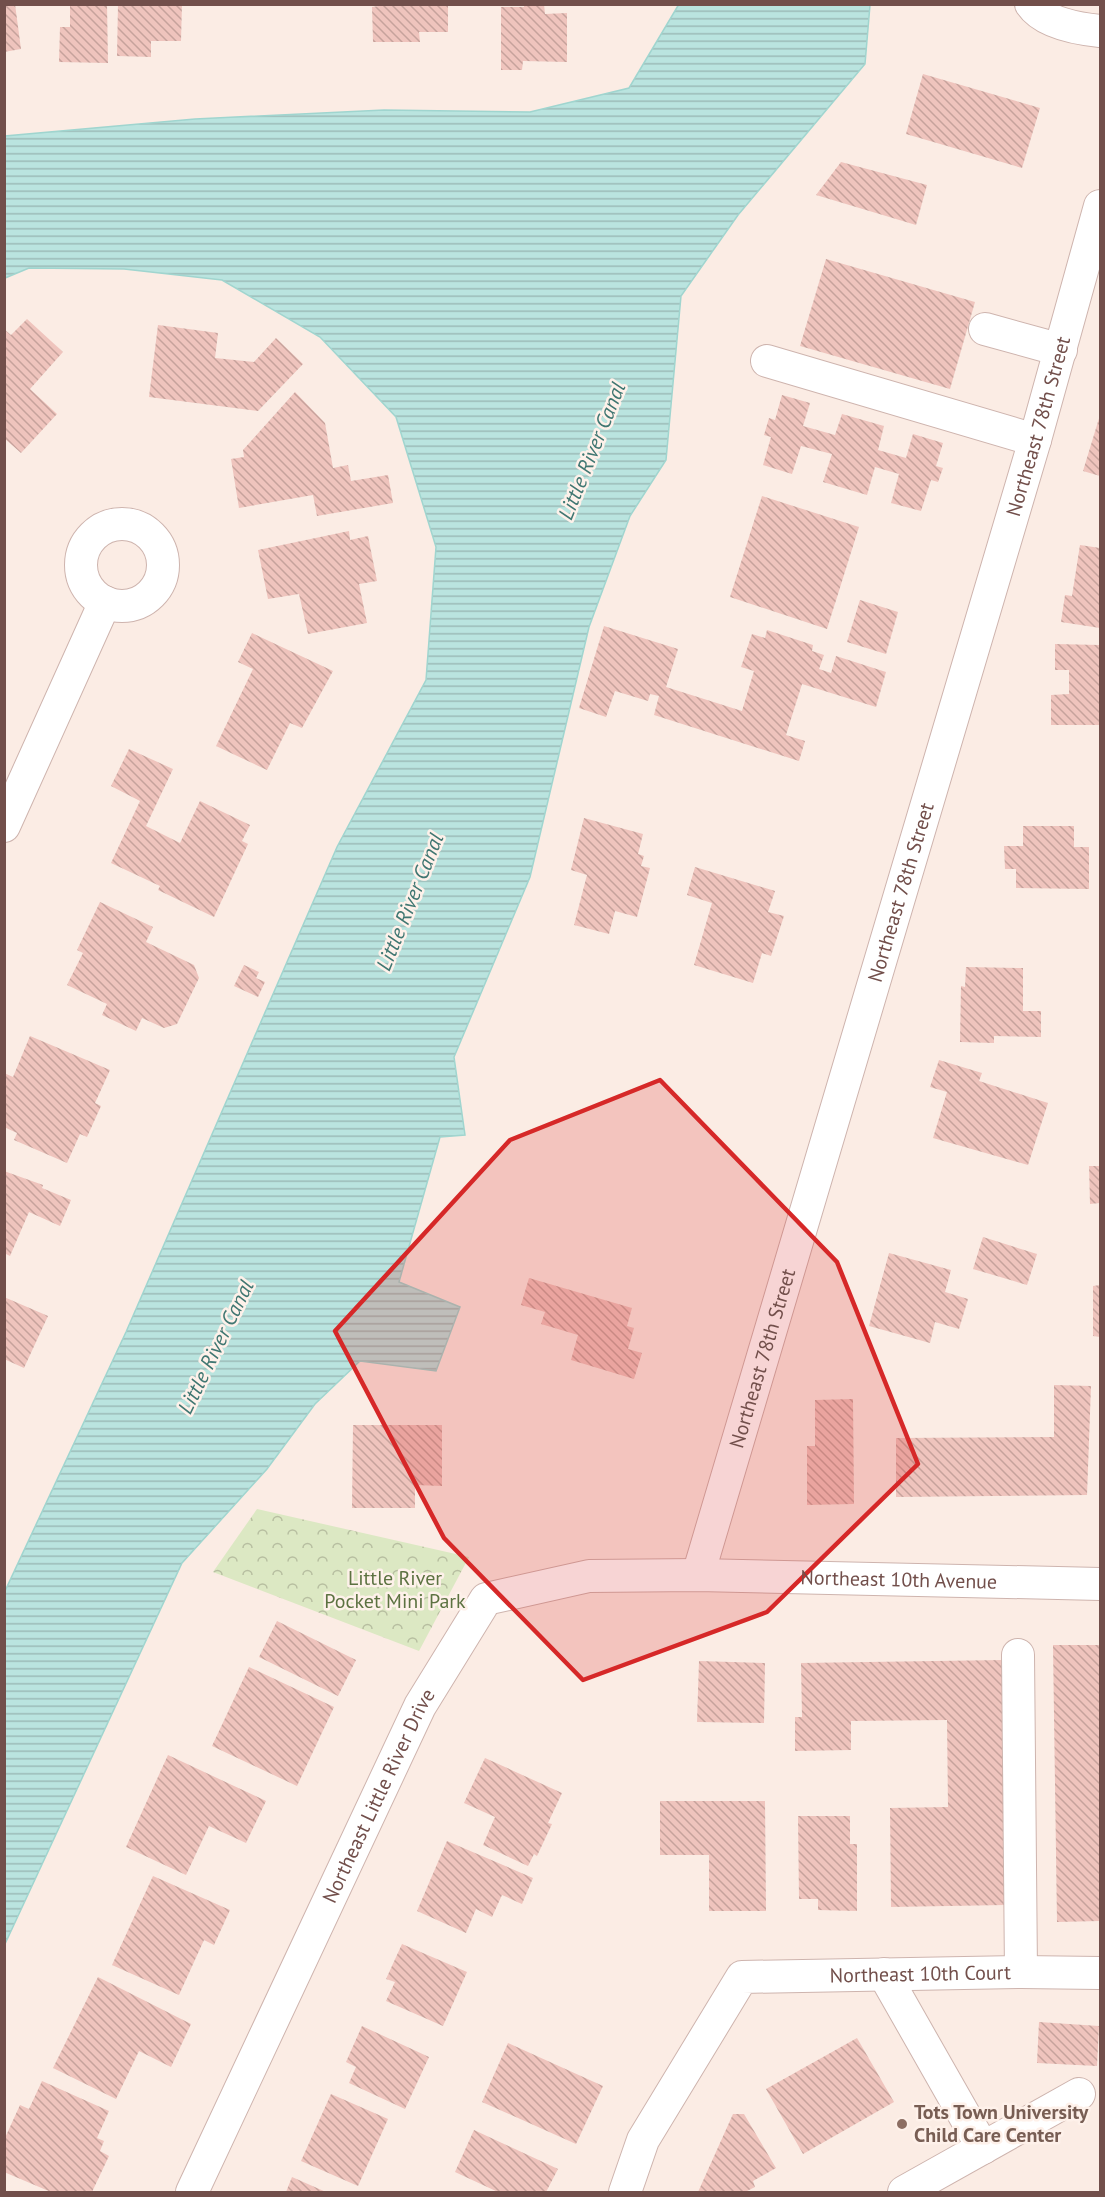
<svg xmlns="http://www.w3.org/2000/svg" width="1105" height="2197" font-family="'PT Sans',sans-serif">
  <defs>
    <pattern id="forest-crowns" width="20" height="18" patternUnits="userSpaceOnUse" patternTransform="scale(1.5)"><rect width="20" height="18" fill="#dce8c3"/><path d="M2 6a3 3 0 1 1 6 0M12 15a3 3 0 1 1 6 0" fill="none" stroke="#b7bea0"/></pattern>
    <pattern id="water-rules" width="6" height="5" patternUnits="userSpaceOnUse" patternTransform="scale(1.5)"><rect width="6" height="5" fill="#bae4df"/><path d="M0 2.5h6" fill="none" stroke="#9cbbb7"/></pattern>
    <pattern id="building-back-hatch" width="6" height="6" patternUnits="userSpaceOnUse" patternTransform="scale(1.5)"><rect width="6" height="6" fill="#efc4bd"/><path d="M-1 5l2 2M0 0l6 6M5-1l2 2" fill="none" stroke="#c6a29c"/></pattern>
  </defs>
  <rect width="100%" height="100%" fill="#fbece4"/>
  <polygon fill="url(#forest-crowns)" points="257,1509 469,1557 419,1651 213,1572"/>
  <polygon fill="url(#water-rules)" stroke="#a0d5cf" stroke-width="1.5" points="679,4 870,5 865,64 738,215 681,296 666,460 630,516 589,627 530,877 454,1057 465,1135 440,1137 399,1282 460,1307 436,1371 360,1361 315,1404 267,1469 182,1563 5,1944 5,1591 126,1332 337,847 426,680 436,547 396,417 320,337 222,280 124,269 29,268 5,278 5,136 195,119 384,110 530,112 629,88"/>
  <g fill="url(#building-back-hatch)">
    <polygon points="4,4 15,4 21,49 4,52"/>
    <polygon points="70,4 107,4 108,63 59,62 60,27 70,27"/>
    <polygon points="118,4 182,4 181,41 151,41 151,57 117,56"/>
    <polygon points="391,4 448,4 448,32 419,32 420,42 373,42 372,7"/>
    <polygon points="524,4 544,4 545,14 567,13 567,62 523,61 522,70 501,70 501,7 524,7"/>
    <polygon points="923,74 1040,108 1022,168 906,134"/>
    <polygon points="841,162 927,185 916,225 816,195"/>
    <polygon points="826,259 975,302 950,389 800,346"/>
    <polygon points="27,319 63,352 30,389 57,414 21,453 4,438 4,329 11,335"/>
    <polygon points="158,325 218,333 215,358 254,362 276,338 303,364 258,411 149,397"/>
    <polygon points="295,392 325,423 333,468 348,465 351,481 388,475 393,503 317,516 313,495 239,508 231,459 244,457 243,450"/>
    <polygon points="782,395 810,403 803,426 835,435 842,414 884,426 878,450 906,458 913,434 943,443 936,466 943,468 938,482 931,480 921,511 891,503 899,474 875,467 867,495 823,482 832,454 801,446 792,474 763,465 771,437 764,435 769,418 775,420"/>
    <polygon points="1100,415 1100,476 1083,471"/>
    <polygon points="762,496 859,527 827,629 730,597"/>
    <polygon points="349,531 350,540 368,536 377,581 359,584 367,623 308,634 299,594 268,599 258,550"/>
    <polygon points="1080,545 1100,548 1100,628 1061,622 1065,595 1072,596"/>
    <polygon points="860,600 898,612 886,654 847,642"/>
    <polygon points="604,626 678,649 666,687 742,711 754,671 741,667 752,634 765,638 767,630 813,645 812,651 824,655 819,669 831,673 836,656 886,672 876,707 802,684 786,735 805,741 799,761 654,715 659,696 650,694 648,701 615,691 606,717 579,708"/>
    <polygon points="252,633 333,671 302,728 290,723 267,770 216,746 253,669 238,662"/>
    <polygon points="1055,644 1100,645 1100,725 1051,725 1051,695 1069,694 1069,670 1055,670"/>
    <polygon points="129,749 173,769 146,826 180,843 200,801 250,825 242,841 248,844 214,917 158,890 160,886 111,863 140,801 111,786"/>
    <polygon points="584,818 643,834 638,854 644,856 641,866 650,868 637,917 615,911 609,934 574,925 587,875 571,870"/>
    <polygon points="1023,826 1074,826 1074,847 1089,847 1089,889 1016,888 1016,869 1005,869 1004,846 1023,846"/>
    <polygon points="695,867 775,891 768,912 784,916 771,956 762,953 753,983 694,965 712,903 687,895"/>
    <polygon points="100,902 153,927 146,942 194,965 199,978 177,1024 164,1028 142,1018 136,1031 102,1015 107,1004 67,985 83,953 77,950"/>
    <polygon points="244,965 259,972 256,978 265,982 258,997 234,986"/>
    <polygon points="966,967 1023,968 1023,1011 1041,1011 1041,1037 994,1036 994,1043 960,1042 961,986 965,987"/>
    <polygon points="30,1036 110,1070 95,1103 101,1106 87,1137 80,1134 67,1163 14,1140 17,1133 4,1127 4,1073 13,1077"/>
    <polygon points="939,1060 982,1073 979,1081 1048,1103 1028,1165 933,1138 947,1092 930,1087"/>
    <polygon points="1089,1166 1100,1166 1100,1203 1090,1204"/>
    <polygon points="4,1171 43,1185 42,1188 71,1200 60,1226 29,1212 10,1256 4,1253"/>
    <polygon points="983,1237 1037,1254 1027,1285 973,1269"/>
    <polygon points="889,1253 951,1270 945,1292 968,1299 959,1329 935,1322 930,1343 869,1326"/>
    <polygon points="529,1278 632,1308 627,1326 634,1328 628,1349 642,1353 634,1379 571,1360 578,1335 541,1324 545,1312 521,1305"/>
    <polygon points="1100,1285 1100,1337 1093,1336 1093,1286"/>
    <polygon points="4,1297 48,1316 24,1368 4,1359"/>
    <polygon points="1054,1385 1091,1386 1087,1495 896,1497 896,1438 1054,1437"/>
    <polygon points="853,1399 854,1504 807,1505 807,1446 815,1446 815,1400"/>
    <polygon points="353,1425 442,1425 442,1486 415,1485 415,1508 352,1508"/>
    <polygon points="277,1621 356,1660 338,1696 259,1657"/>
    <polygon points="1053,1645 1100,1645 1100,1921 1057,1922"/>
    <polygon points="1003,1660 1005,1905 891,1907 890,1808 948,1807 947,1720 851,1721 851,1750 795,1751 795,1717 802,1717 801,1663"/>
    <polygon points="699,1661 765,1663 764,1723 697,1722"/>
    <polygon points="249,1667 334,1707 297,1786 212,1746"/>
    <polygon points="168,1755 266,1801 246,1843 209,1826 186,1875 126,1847"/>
    <polygon points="485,1758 562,1793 548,1823 552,1824 537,1856 534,1854 528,1866 483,1845 495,1817 464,1803"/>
    <polygon points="660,1801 765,1801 766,1911 709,1911 709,1855 660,1855"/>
    <polygon points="798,1816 850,1816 850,1844 857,1844 857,1911 818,1910 818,1899 799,1899"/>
    <polygon points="447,1841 533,1878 522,1904 502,1895 492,1917 476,1909 466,1933 417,1911"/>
    <polygon points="153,1876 230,1910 214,1945 204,1940 179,1995 112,1965"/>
    <polygon points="402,1944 467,1972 443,2026 386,2001 395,1982 386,1979"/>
    <polygon points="98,1977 191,2024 171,2067 139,2051 116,2099 53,2068"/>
    <polygon points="1039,2022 1099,2026 1097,2066 1037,2063"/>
    <polygon points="362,2026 429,2057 405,2109 349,2083 356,2067 346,2062"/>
    <polygon points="857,2038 894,2102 803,2154 766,2089"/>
    <polygon points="508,2043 603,2086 576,2144 482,2102"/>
    <polygon points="42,2081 109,2111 97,2138 104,2141 100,2151 109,2156 92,2192 51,2192 4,2172 4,2140 20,2105 29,2109"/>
    <polygon points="331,2094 388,2119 358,2186 301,2161"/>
    <polygon points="733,2114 744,2114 776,2168 753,2181 755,2187 745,2192 698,2192"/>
    <polygon points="474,2130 558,2169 546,2192 498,2192 455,2172"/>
    <polygon points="292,2177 326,2192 286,2192"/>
  </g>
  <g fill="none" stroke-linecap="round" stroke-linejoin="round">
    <defs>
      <g id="minor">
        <path d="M1031,4C1044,23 1079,29 1100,31"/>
        <polyline points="985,329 1061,350"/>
        <polyline points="767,361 1035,440"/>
        <circle cx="122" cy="565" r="41"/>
        <polyline points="4,826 105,602"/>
        <path id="s1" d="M698,1575L1035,440L1100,206"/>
        <polyline points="1018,1655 1021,1972"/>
        <polyline points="884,1974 983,2148"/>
        <path id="s2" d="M192,2192L420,1706L486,1599L589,1576L698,1575L1100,1584"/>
        <path id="s3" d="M625,2192L643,2140L742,1977L1021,1972L1100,1973"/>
        <polyline points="904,2192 1079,2094"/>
      </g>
    </defs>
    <use href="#minor" stroke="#ceb4ae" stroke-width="34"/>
    <use href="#minor" stroke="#fff" stroke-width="32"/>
  </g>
  <path fill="#d62828" fill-opacity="0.2" stroke="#d62828" stroke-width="4.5" stroke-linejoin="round" d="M660,1080L837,1262L918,1464L767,1612L583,1680L444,1538L335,1331L510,1140Z"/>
  <circle fill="#8d6e63" stroke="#fef1ea" stroke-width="2" cx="902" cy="2124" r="6"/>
  <g text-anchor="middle" stroke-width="5" stroke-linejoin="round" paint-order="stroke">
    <g font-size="20" fill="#724f4b" stroke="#fef1ea">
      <text dy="7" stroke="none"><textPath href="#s1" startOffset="1198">Northeast 78th Street</textPath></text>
      <text dy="7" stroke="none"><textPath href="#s1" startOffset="712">Northeast 78th Street</textPath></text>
      <text dy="7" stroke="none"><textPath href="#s1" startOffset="226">Northeast 78th Street</textPath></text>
      <text dy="7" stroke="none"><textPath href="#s2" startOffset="1078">Northeast 10th Avenue</textPath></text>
      <text dy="7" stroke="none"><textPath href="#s2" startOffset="438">Northeast Little River Drive</textPath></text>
      <text dy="7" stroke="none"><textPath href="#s3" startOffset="424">Northeast 10th Court</textPath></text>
    </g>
    <g font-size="20" fill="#5c7241" stroke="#fef1ea">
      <text x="395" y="1585">Little River<tspan x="395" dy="23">Pocket Mini Park</tspan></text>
    </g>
    <g font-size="20" font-weight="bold" fill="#785e54" stroke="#fef1ea" text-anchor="start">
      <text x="914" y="2119">Tots Town University<tspan x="914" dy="23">Child Care Center</tspan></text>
    </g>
    <g font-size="21" font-style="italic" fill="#407772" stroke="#fef1ea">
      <text transform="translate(592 451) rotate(-68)" y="7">Little River Canal</text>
      <text transform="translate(410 902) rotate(-68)" y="7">Little River Canal</text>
      <text transform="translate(216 1347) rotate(-64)" y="7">Little River Canal</text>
    </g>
  </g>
  <rect width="1105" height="2197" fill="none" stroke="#724f4b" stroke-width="12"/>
</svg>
